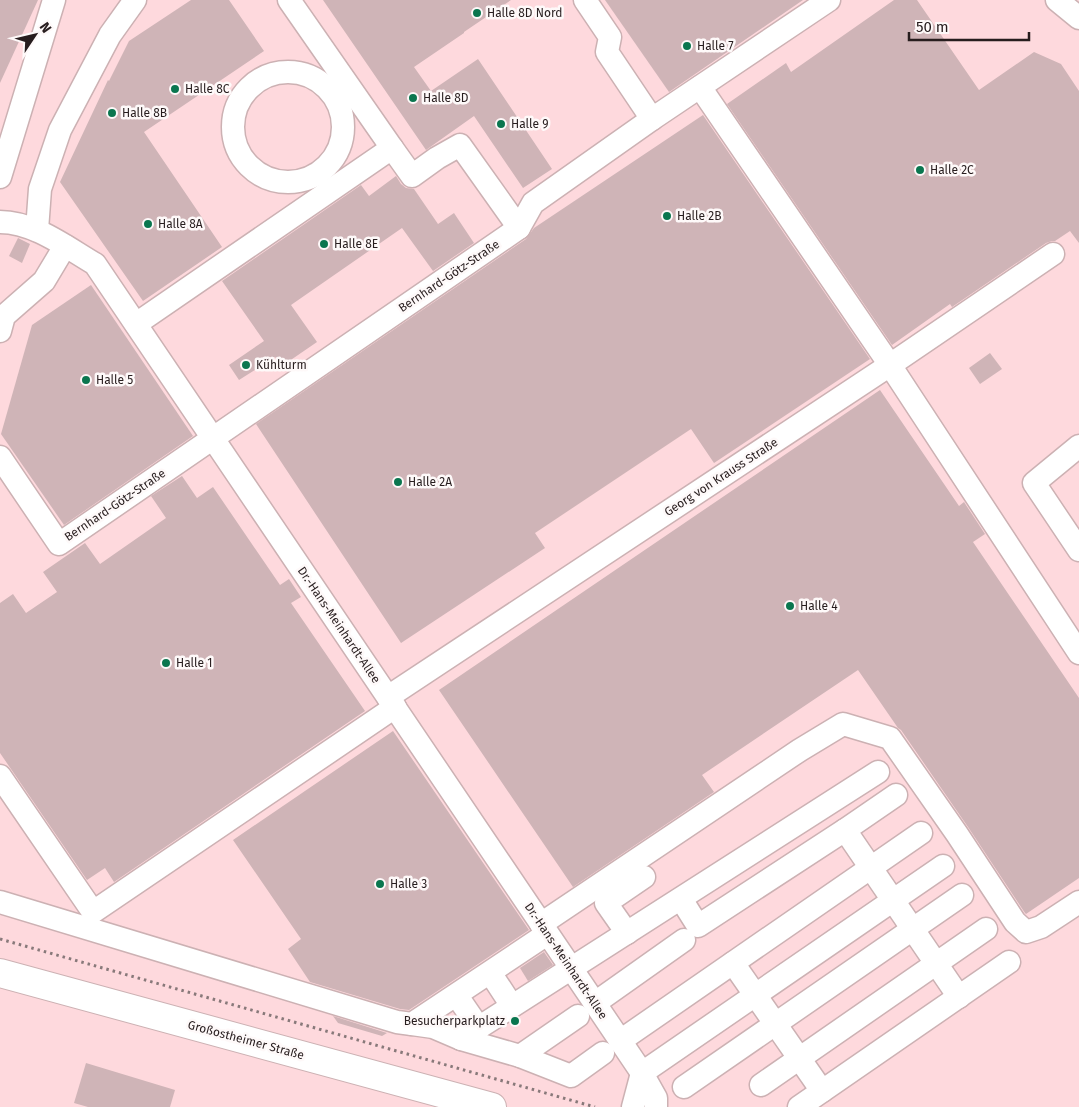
<svg xmlns="http://www.w3.org/2000/svg" width="1079" height="1107" font-family="'Fira Sans',sans-serif">
  <rect width="100%" height="100%" fill="#fde7e9"/>
  <rect fill="#fed9dd" x="0" y="0" width="1079" height="1107"/>
  <g fill="#cfb4b7">
    <polygon points="0,0 38,0 0,83"/>
    <polygon points="191,0 229,0 264,51 144,132 222,247 143,301 60,182 108,80 109,81 129,41"/>
    <polygon points="323,0 511,0 464,32 464,33 414,67 431,91 478,59 552,169 523,188 474,116 426,150"/>
    <polygon points="605,0 803,0 669,92"/>
    <polygon points="894,0 917,0 979,90 1034,52 1061,64 1079,91 1079,243 1070,231 1055,241 1052,241 1046,243 952,307 950,304 892,345 727,104 786,63 791,72"/>
    <polygon points="703,115 870,359 714,463 691,429 535,533 545,548 401,643 256,424 526,239 534,228"/>
    <polygon points="396,176 401,184 406,188 414,189 438,224 454,213 474,243 433,271 402,228 291,305 317,342 282,366 275,357 239,380 229,365 264,341 222,281 361,185 369,196"/>
    <polygon points="18,238 30,244 22,263 9,256"/>
    <polygon points="91,285 193,436 64,525 1,434 32,325"/>
    <polygon points="990,353 1002,369 980,384 969,368"/>
    <polygon points="880,390 959,506 964,502 985,534 973,542 1079,698 1079,878 1026,914 1025,913 968,827 901,730 898,728 858,670 702,775 714,792 573,887 439,690"/>
    <polygon points="182,476 197,498 213,487 280,585 289,579 301,597 291,603 365,711 114,882 105,868 87,880 0,753 0,603 13,594 26,613 57,592 43,572 85,543 100,564 166,518 151,496"/>
    <polygon points="393,731 529,930 409,1010 400,1009 310,982 288,949 301,939 233,840"/>
    <polygon points="544,952 553,965 528,981 520,968"/>
    <polygon points="333,1016 387,1033 382,1036 338,1023"/>
    <polygon points="86,1063 175,1090 170,1107 88,1107 74,1103"/>
  </g>
  <g fill="none" stroke-linecap="round" stroke-linejoin="round">
    <defs>
      <g id="minor">
        <polyline points="289,0 392,148"/>
        <polyline points="585,0 610,37 607,52 652,119"/>
        <polyline points="1057,0 1079,18"/>
        <circle cx="288" cy="127" r="55"/>
        <polyline points="700,87 890,365 1079,653"/>
        <polyline points="0,177 54,0"/>
        <path d="M0,222C34,222 66,247 95,264L642,1073L656,1098V1107"/>
        <polyline points="37,230 40,189 60,130 110,35 135,0"/>
        <polyline points="136,324 392,148 412,176 437,158 460,145 519,228"/>
        <polyline points="0,331 4,316 44,281 65,246"/>
        <polyline points="1079,446 1034,483 1079,550"/>
        <polyline points="0,457 59,544 519,228 533,203 652,119 829,0"/>
        <polyline points="388,697 890,365 1053,254"/>
        <polyline points="0,776 93,912 395,707"/>
        <polyline points="896,795 845,830 959,997"/>
        <polyline points="681,899 698,926 845,830"/>
        <polyline points="0,902 397,1022 412,1024 547,934"/>
        <polyline points="541,924 800,750 843,724 890,738 957,834 1015,922 1026,932 1041,927 1079,902"/>
        <polyline points="627,933 606,903 644,877"/>
        <polyline points="733,963 822,1091"/>
        <polyline points="491,974 512,1006"/>
        <polyline points="457,996 479,1028"/>
        <polyline points="595,1003 684,940"/>
        <polyline points="412,1024 433,1027 461,1039 878,772"/>
        <polyline points="461,1039 520,1056 571,1076 603,1053"/>
        <polyline points="620,1041 921,833"/>
        <polyline points="520,1056 578,1016"/>
        <polyline points="642,1073 943,866"/>
        <polyline points="761,1085 986,929"/>
        <polyline points="684,1087 962,895"/>
        <polyline points="633,1107 642,1073"/>
        <polyline points="799,1107 1009,962"/>
      </g>
      <polyline id="major" points="0,973 492,1107"/>
    </defs>
    <use href="#minor" stroke="#ccb1b3" stroke-width="25"/>
    <use href="#major" stroke="#ccb1b3" stroke-width="30"/>
    <polyline stroke="#88797a" stroke-width="3" stroke-dasharray="2.5 4" stroke-linecap="butt" points="0,939 595,1107"/>
    <use href="#minor" stroke="#fff" stroke-width="22"/>
    <use href="#major" stroke="#fff" stroke-width="28"/>
  </g>
  <g fill="#0a764f" stroke="#fef9f9" stroke-width="2">
    <circle cx="477" cy="13" r="5"/>
    <circle cx="687" cy="46" r="5"/>
    <circle cx="175" cy="89" r="5"/>
    <circle cx="413" cy="98" r="5"/>
    <circle cx="112" cy="113" r="5"/>
    <circle cx="501" cy="124" r="5"/>
    <circle cx="920" cy="170" r="5"/>
    <circle cx="667" cy="216" r="5"/>
    <circle cx="148" cy="224" r="5"/>
    <circle cx="324" cy="244" r="5"/>
    <circle cx="246" cy="365" r="5"/>
    <circle cx="86" cy="380" r="5"/>
    <circle cx="398" cy="482" r="5"/>
    <circle cx="790" cy="606" r="5"/>
    <circle cx="166" cy="663" r="5"/>
    <circle cx="380" cy="884" r="5"/>
    <circle cx="515" cy="1021" r="5"/>
  </g>
  <g text-anchor="middle" stroke-width="5" stroke-linejoin="round" paint-order="stroke">
    <g font-size="12" fill="#271d1e" stroke="#fef9f9" text-anchor="start">
      <text x="487" y="17">Halle 8D Nord</text>
      <text x="697" y="50">Halle 7</text>
      <text x="185" y="93">Halle 8C</text>
      <text x="423" y="102">Halle 8D</text>
      <text x="122" y="117">Halle 8B</text>
      <text x="511" y="128">Halle 9</text>
      <text x="930" y="174">Halle 2C</text>
      <text x="677" y="220">Halle 2B</text>
      <text x="158" y="228">Halle 8A</text>
      <text x="334" y="248">Halle 8E</text>
      <text x="256" y="369">Kühlturm</text>
      <text x="96" y="384">Halle 5</text>
      <text x="408" y="486">Halle 2A</text>
      <text x="800" y="610">Halle 4</text>
      <text x="176" y="667">Halle 1</text>
      <text x="390" y="888">Halle 3</text>
      <text x="505" y="1025" text-anchor="end">Besucherparkplatz</text>
    </g>
    <g font-size="12" fill="#271d1e" stroke="#fef9f9">
      <text transform="translate(449 276) rotate(-34)" y="4">Bernhard-Götz-Straße</text>
      <text transform="translate(721 477) rotate(-33)" y="4">Georg von Krauss Straße</text>
      <text transform="translate(115 505) rotate(-34)" y="4">Bernhard-Götz-Straße</text>
      <text transform="translate(339 625) rotate(56)" y="4">Dr.-Hans-Meinhardt-Allee</text>
      <text transform="translate(566 961) rotate(56)" y="4">Dr.-Hans-Meinhardt-Allee</text>
      <text transform="translate(246 1040) rotate(15)" y="4">Großostheimer Straße</text>
    </g>
  </g>
  <g transform="translate(35 35) rotate(55)" stroke="#fef9f9" stroke-width="4" paint-order="stroke">
  <path d="M0-4L9 19L0 12L-9 19Z" fill="#271d1e"/>
  <text y="-8" font-size="14" font-weight="bold" text-anchor="middle" fill="#271d1e">N</text>
  </g>
  <path d="M909 32v8h120v-8" fill="none" stroke="#271d1e" stroke-width="2.5"/>
  <text x="916" y="32" font-size="15" fill="#271d1e" stroke="#fef9f9" stroke-width="4" paint-order="stroke">50 m</text>
</svg>
